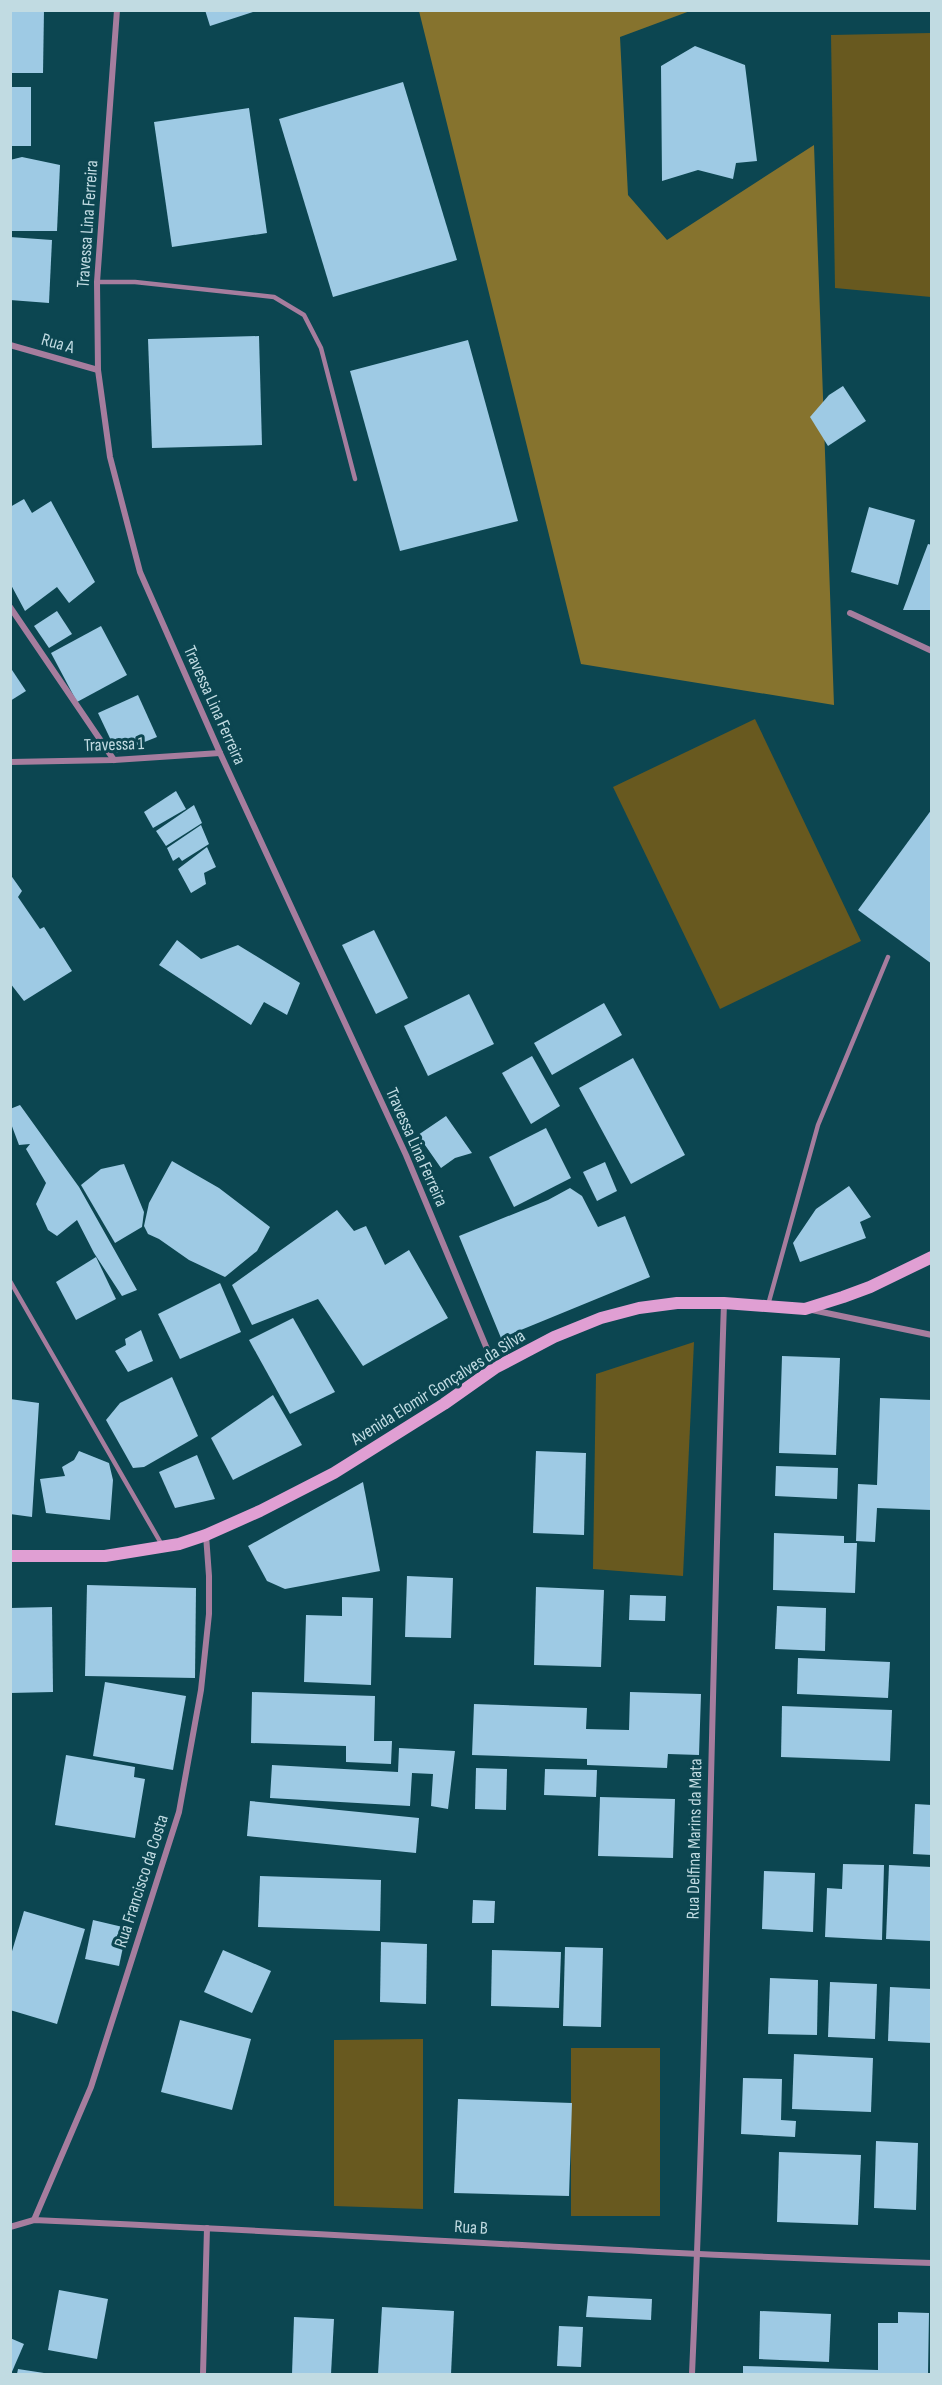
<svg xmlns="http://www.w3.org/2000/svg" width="942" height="2385" font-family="'Sofia Sans Condensed',sans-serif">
  <rect width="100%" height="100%" fill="#0c4651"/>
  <g fill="#68591f">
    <polygon points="931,33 931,297 835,288 831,35"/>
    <polygon points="755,719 861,941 720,1009 613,787"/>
    <polygon points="694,1342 683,1576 593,1569 596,1374"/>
    <polygon points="423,2039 423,2209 334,2206 334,2040"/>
    <rect x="571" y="2048" width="89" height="168"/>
  </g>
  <polygon fill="#86732e" points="419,11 690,11 620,37 628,195 667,240 814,145 834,705 581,664"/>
  <g fill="#9ecae4">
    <polygon points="10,10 44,10 43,73 10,73"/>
    <polygon points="205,10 256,10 256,11 210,26"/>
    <polygon points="695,46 745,65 757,161 736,163 733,179 698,170 662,181 661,66"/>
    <polygon points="403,82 457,260 333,297 279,119"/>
    <rect x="10" y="87" width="21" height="59"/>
    <polygon points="249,108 267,233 172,247 154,122"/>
    <polygon points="22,157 60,165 57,231 10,231 10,160"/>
    <polygon points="10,237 52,240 49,303 10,300"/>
    <polygon points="259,336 262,445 152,448 148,339"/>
    <polygon points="468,340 518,521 400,551 350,371"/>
    <polygon points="843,386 866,421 828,446 810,417 829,395"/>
    <polygon points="24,499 32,513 51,501 95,582 69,603 57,587 25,611 10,583 10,507"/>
    <polygon points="869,507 915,520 898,585 851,572"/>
    <polygon points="928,544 932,545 932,610 903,610"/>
    <polygon points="57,611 72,634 49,648 34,626"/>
    <polygon points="101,626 127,675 77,702 51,653"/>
    <polygon points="10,667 26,691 10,701"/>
    <polygon points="138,695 157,737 117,753 98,713"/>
    <polygon points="176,791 186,809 153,828 144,812"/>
    <polygon points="194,805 202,823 166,846 156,831"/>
    <polygon points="932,809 932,964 858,910"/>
    <polygon points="201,825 209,844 182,861 179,857 173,861 167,848"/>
    <polygon points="207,847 216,867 204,873 206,884 191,893 178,869"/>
    <polygon points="10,874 22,891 18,897 40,929 44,927 72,971 24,1001 10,983"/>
    <polygon points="374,930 408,998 376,1014 342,945"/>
    <polygon points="177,940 201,959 238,945 300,983 287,1015 264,1002 251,1025 159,965"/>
    <polygon points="469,994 494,1044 428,1076 404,1026"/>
    <polygon points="604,1003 622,1035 552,1075 534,1043"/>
    <polygon points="532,1056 560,1106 531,1124 502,1073"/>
    <polygon points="633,1058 685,1155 631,1184 579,1088"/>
    <polygon points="20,1105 79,1187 137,1290 122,1296 94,1253 77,1220 57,1236 48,1230 36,1204 46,1183 26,1149 30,1144 19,1145 10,1121 10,1109"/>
    <polygon points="446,1116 472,1153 455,1158 441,1168 418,1135"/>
    <polygon points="546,1128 571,1178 514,1207 489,1157"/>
    <polygon points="172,1161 219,1188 270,1227 257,1251 225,1277 189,1260 159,1239 148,1234 144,1226 149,1203"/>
    <polygon points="605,1162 617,1191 597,1201 583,1172"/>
    <polygon points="124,1164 144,1212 142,1227 115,1243 81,1185 101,1169"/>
    <polygon points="849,1186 871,1217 860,1222 866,1238 800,1262 793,1243 816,1209"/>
    <polygon points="570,1188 582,1196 598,1227 625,1216 650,1277 501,1338 459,1236 548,1200"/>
    <polygon points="337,1210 354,1231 366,1226 385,1265 409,1250 448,1318 363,1366 318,1299 252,1325 232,1285"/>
    <polygon points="96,1257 116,1299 76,1320 56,1282"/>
    <polygon points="220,1283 241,1332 180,1359 158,1314"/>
    <polygon points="293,1318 335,1392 290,1414 249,1340"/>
    <polygon points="141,1330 153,1361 128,1372 115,1351 126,1345 125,1339"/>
    <polygon points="782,1356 840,1358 836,1455 779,1453"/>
    <polygon points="172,1377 198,1436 144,1467 133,1468 106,1420 120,1403"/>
    <polygon points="273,1395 302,1445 233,1480 211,1438"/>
    <polygon points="880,1398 932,1400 932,1510 877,1508 875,1542 856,1541 858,1484 877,1485"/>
    <polygon points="10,1399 39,1403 32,1517 10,1514"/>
    <polygon points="79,1451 109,1463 113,1480 110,1520 46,1513 40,1479 65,1476 62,1467 74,1460"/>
    <polygon points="536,1451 586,1453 584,1535 533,1533"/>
    <polygon points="197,1455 215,1499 175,1508 159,1472"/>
    <polygon points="776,1466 838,1468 837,1499 775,1496"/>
    <polygon points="363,1482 380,1571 285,1589 267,1581 248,1546"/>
    <polygon points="774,1533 844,1536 844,1543 857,1543 855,1593 773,1590"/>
    <polygon points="407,1576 453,1578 451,1638 405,1637"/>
    <polygon points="87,1585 196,1588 195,1678 85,1676"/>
    <polygon points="536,1587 604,1590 601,1667 534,1665"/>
    <polygon points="630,1595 666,1596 665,1621 629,1620"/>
    <polygon points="342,1597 373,1598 371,1685 304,1682 306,1615 342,1616"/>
    <polygon points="777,1606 826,1608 825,1651 775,1649"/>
    <polygon points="52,1607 53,1692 10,1693 10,1608"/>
    <polygon points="798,1658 890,1662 888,1698 797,1694"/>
    <polygon points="105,1682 186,1696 173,1770 93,1756"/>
    <polygon points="252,1692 375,1696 374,1741 392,1741 391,1764 346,1762 346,1746 251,1743"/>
    <polygon points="630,1692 701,1694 699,1755 668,1754 667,1768 587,1765 587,1759 472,1755 474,1704 587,1708 586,1729 629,1730"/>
    <polygon points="782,1706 892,1710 890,1761 781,1757"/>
    <polygon points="399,1748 455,1751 448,1809 431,1806 433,1774 412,1773 410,1806 270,1798 272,1765 398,1772"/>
    <polygon points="66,1755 135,1767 134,1777 145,1779 135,1838 55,1825"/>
    <polygon points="476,1768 507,1769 506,1810 475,1809"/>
    <polygon points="545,1769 597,1770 596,1797 544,1795"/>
    <polygon points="600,1797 675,1799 673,1858 598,1856"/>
    <polygon points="250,1801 419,1818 416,1853 247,1836"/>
    <polygon points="915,1804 932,1805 932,1855 913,1854"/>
    <polygon points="843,1864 884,1865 882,1940 825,1937 827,1888 842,1889"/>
    <polygon points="889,1865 932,1867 932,1941 886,1939"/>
    <polygon points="764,1871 815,1873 813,1932 762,1929"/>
    <polygon points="260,1876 381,1880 380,1931 258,1927"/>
    <polygon points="473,1900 495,1901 494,1923 472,1923"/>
    <polygon points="24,1911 85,1929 57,2024 10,2010 10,1958"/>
    <polygon points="93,1920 127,1928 119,1966 85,1959"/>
    <polygon points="381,1942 427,1944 426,2004 380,2002"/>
    <polygon points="565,1947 603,1948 601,2027 563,2026"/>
    <polygon points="223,1950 271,1971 252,2013 204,1992"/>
    <polygon points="492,1950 561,1952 559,2008 491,2006"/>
    <polygon points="770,1978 818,1980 817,2035 768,2034"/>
    <polygon points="830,1982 877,1984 875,2039 828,2037"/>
    <polygon points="890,1987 932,1989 932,2043 888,2041"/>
    <polygon points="180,2020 251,2039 232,2110 161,2092"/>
    <polygon points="794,2054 873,2058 871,2112 792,2109"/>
    <polygon points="743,2078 782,2079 781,2120 796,2121 795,2137 741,2134"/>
    <polygon points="458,2099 572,2103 569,2196 454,2193"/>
    <polygon points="876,2141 918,2143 916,2210 874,2208"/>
    <polygon points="779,2152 861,2155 858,2225 777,2222"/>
    <polygon points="59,2290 108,2299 97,2359 48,2350"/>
    <polygon points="588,2296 652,2299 651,2320 586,2317"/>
    <polygon points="382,2307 454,2311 451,2374 378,2374"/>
    <polygon points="760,2311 831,2314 829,2362 759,2359"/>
    <polygon points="898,2312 929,2313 928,2374 743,2374 743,2366 878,2370 878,2323 898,2323"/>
    <polygon points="294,2317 334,2319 331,2374 292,2374"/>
    <polygon points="559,2326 583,2327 581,2367 557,2366"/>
    <polygon points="10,2338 24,2344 11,2374 10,2374"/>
    <polygon points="18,2369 44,2373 44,2374 17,2374"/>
  </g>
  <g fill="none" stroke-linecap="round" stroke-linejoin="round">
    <g stroke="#a67d9e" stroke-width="4.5">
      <polyline points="97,282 135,282 274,297 304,315 321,348 355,479"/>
      <polyline points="10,1281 162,1545"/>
      <polyline points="768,1305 818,1125 888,957"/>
    </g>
    <g stroke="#a67d9e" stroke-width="6">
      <polyline points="117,10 97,282 98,370 110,457 140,572 220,753 406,1155 495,1368"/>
      <polyline points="10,345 98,370"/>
      <polyline points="10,607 114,760"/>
      <polyline points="850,613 932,651"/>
      <polyline points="10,762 114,760 220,753"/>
      <polyline points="812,1310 932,1335"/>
      <polyline points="34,2220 91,2087 179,1812 201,1690 209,1614 209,1576 206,1535"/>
      <path d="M10,2227L34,2220C334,2233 632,2254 932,2263"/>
      <polyline points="203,2374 207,2228"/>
      <path d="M692,2374C708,2018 712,1660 724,1303"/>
    </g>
    <polyline stroke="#e09fd3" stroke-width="12" points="10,1556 105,1556 179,1544 206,1535 260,1511 334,1473 444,1404 495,1368 554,1337 601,1318 639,1308 677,1303 724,1303 805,1309 843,1297 870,1287 932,1257"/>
  </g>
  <g text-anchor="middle" stroke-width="6" stroke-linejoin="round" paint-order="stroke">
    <g font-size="18" fill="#c1dbe2" stroke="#0c4651">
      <text transform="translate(87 224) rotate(-86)" y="6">Travessa Lina Ferreira</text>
      <text transform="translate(58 343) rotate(16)" y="6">Rua A</text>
      <text transform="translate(215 705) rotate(66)" y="6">Travessa Lina Ferreira</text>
      <text transform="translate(114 744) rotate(-2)" y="6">Travessa 1</text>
      <text transform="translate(417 1147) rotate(66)" y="6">Travessa Lina Ferreira</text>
      <text transform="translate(438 1387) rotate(-32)" y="6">Avenida Elomir Gonçalves da Silva</text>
      <text transform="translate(694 1839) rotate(-89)" y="6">Rua Delfina Marins da Mata</text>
      <text transform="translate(141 1881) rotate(-72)" y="6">Rua Francisco da Costa</text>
      <text transform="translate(471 2227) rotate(3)" y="6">Rua B</text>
    </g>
  </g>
  <rect width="942" height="2385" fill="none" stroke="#c1dbe2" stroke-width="24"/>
</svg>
